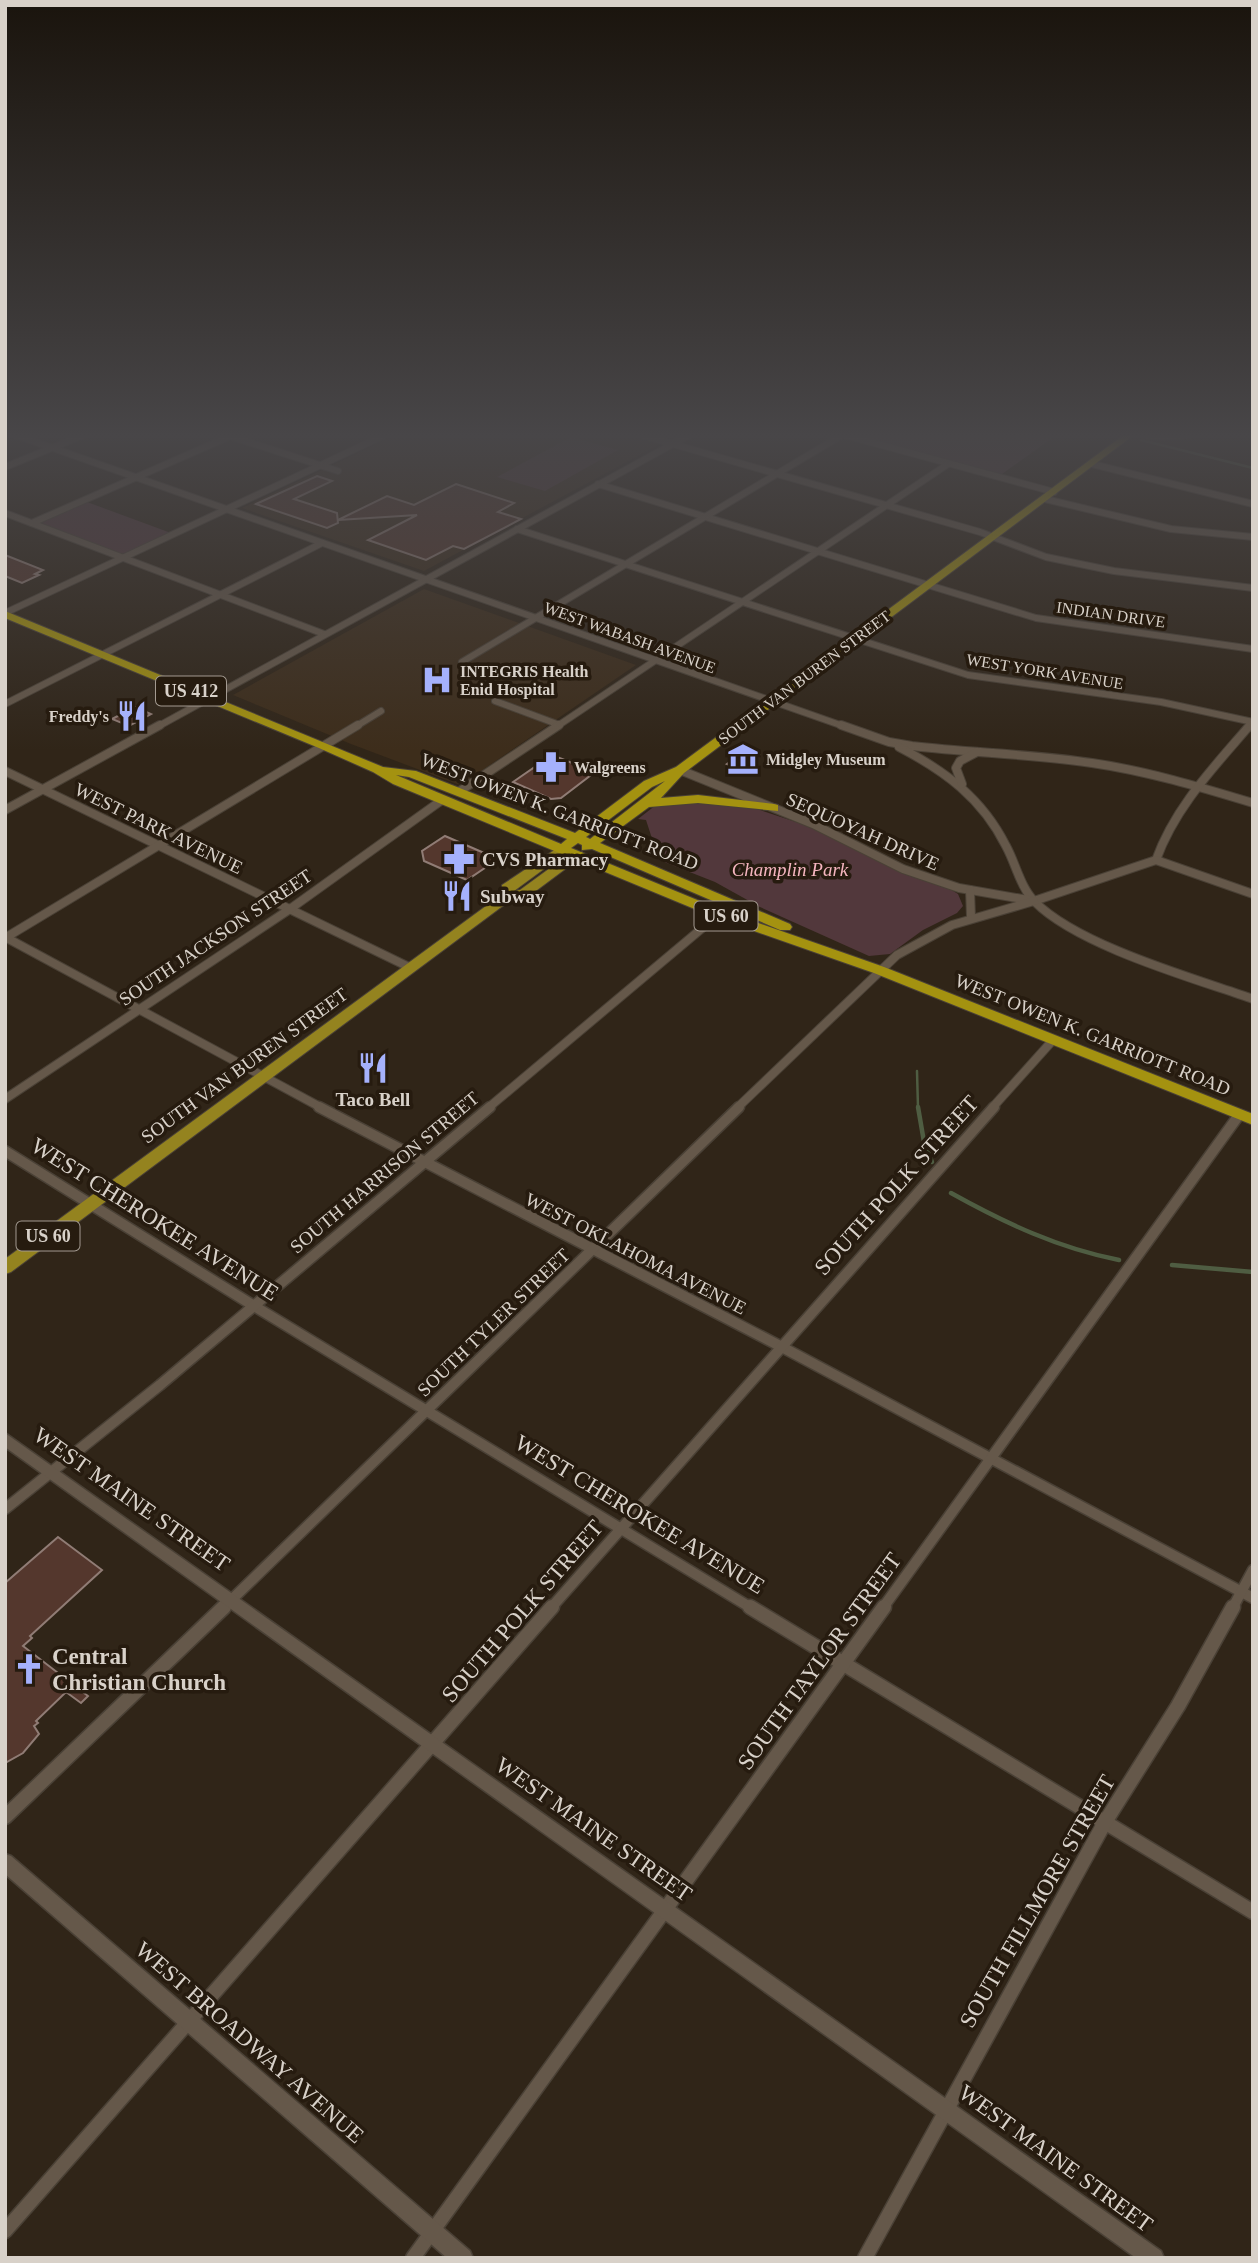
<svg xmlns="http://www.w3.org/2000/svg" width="1258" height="2263" font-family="Georgia,serif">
  <rect width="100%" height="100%" fill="#302518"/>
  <g fill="#3d2d1b">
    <polygon points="398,434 627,434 660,444 424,571 242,508"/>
    <polygon points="424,589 636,665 465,782 457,784 351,744 233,695"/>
  </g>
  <g fill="#52383c">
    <polygon points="850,434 1058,434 1002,474"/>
    <polygon points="571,437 618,450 545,491 497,477"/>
    <polygon points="87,502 171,533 124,555 39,523"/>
    <polygon points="706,802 754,808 811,827 902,872 950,889 958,894 963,906 957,913 923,930 890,954 869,956 760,907 715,882 659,860 646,820 638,819 656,805"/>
  </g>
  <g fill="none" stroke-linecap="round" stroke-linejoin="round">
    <g stroke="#4f5d42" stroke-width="2.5">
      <polyline points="1141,440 1253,468"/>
      <polyline points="917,1071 918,1108"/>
    </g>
    <g stroke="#4f5d42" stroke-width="4.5">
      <polyline points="918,1107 924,1142 932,1162"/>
      <path d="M951,1193C1005,1223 1058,1248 1119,1260"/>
      <polyline points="1172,1265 1253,1272"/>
    </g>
  </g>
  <g fill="#54372d" stroke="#907c75" stroke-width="2">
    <polygon points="317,476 332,481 294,499 337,513 338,523 327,528 256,504"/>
    <polygon points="456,484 514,503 498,512 521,519 464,549 453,546 426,560 368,540 417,515 338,520 387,496 414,505"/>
    <polygon points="5,555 43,570 35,574 39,575 22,583 5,576"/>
    <polygon points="135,707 151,714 129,726 112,719"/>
    <polygon points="747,750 759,755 739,769 727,764"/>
    <polygon points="552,755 595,772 561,798 551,799 513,782"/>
    <polygon points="445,836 498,859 467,880 424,861 422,851"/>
    <polygon points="58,1537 102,1570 30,1636 32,1638 23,1646 88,1696 81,1703 66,1692 36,1721 38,1723 34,1726 39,1734 23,1753 5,1763 5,1583"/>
  </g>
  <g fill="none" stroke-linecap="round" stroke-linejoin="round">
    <defs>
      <g id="minor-far3">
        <polyline points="13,434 846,727"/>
        <polyline points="638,434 980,532 1046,557 1114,571 1253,588"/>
        <polyline points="841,434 1054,492"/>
        <polyline points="1137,434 1162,437 1197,434"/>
        <polyline points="230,436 338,471"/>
        <polyline points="1092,464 1253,504"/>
        <polyline points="5,467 86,434"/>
        <polyline points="598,484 1036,618 1253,649"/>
        <polyline points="1045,499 1171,529 1253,537"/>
        <polyline points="5,513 324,634"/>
        <polyline points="32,523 235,434"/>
        <polyline points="517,529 968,675 1161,702 1253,722"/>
        <polyline points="5,613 387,434"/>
        <polyline points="462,662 842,435"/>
        <polyline points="495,701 557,724"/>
        <polyline points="5,704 322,543"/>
        <polyline points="157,727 691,434"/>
        <polyline points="355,727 381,711"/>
        <polyline points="556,727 948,464"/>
        <polyline points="1249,727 1253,722"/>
      </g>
      <g id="minor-far2">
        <path d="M841,725L889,742L912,746C972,753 1032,754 1092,763C1147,771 1200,787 1253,803"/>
        <path d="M899,747C945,771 982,798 1006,846C1016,864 1020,887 1035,902C1079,946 1193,978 1253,999"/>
        <path d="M680,770L813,824L903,869L959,888L1034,901L1156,860C1175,807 1214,767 1250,725"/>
        <polyline points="5,771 411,968"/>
        <polyline points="962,784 956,768 960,761 977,752"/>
        <polyline points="460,791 559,725"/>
        <polyline points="5,810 160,725"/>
        <polyline points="1156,860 1253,894"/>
        <polyline points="970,890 971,917"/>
        <polyline points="5,937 322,1108"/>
        <polyline points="5,938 358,725"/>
        <polyline points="5,1099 290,909 442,800"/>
        <polyline points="488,1108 719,914"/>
        <polyline points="737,1108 897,955 952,925 1034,901"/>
        <polyline points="992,1108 1053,1040"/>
      </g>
      <g id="minor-far1">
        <polyline points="319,1107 780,1346 1253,1598"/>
        <polyline points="5,1151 254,1306 753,1609"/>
        <polyline points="5,1509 160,1385 490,1107"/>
        <polyline points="222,1609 739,1107"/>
        <polyline points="550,1609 994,1107"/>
        <polyline points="882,1609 1239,1115"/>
        <polyline points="1232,1609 1253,1570"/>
      </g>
      <g id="minor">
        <polyline points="750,1607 1253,1912"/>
        <polyline points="5,1817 224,1607"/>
        <polyline points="5,2231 552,1607"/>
        <polyline points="413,2258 884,1607"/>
        <polyline points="865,2258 1105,1822 1178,1706 1233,1607"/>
      </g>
      <g id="tertiary">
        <polygon points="5,1433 1161,2251 1164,2258 1136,2258 5,1447"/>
        <polygon points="5,1854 11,1856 470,2251 473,2258 447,2258 5,1874"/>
      </g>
      <polygon id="primary" points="562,845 569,849 567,852 514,891 520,890 572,852 582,852 584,855 529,896 512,899 11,1272 5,1274 5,1259 501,895 502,885"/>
      <path id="trunk" d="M1125,434H1135L684,773L661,798L698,795L774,804L778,805V811L698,803L649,807L600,843L790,924L792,927L790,930H780L592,849L582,850V845L578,843L571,848L724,911L884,967L1253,1114V1125L874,973L714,917L393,784L373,772L319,748L5,618V611L383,767L416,771L575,833L644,781L676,767ZM396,775L409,777L567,839L561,844ZM665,781L590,839L586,837L652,787Z"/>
    </defs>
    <use href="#minor-far3" stroke="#4a4136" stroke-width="8"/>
    <use href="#minor-far2" stroke="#4a4136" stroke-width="10"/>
    <use href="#minor-far1" stroke="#4a4136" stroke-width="13"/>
    <use href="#minor" stroke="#4a4136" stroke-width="17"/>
    <use href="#tertiary" stroke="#4a4136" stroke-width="3"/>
    <use href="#primary" stroke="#4a4136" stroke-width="2"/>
    <use href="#trunk" stroke="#4a4136" stroke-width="2"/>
    <use href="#minor-far3" stroke="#65584a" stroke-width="6"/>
    <use href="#minor-far2" stroke="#65584a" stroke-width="8"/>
    <use href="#minor-far1" stroke="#65584a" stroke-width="10"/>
    <use href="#minor" stroke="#65584a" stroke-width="14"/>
    <use href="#tertiary" fill="#65584a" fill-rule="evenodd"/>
    <use href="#primary" fill="#94831f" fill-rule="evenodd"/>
    <use href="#trunk" fill="#a49210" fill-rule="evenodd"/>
  </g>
  <linearGradient id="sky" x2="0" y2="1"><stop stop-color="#1a140d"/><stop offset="0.58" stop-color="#484648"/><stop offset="1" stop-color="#484648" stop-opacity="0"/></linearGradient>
  <rect width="1258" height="751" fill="url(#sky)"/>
  <defs>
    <symbol id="hospital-bare" viewBox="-9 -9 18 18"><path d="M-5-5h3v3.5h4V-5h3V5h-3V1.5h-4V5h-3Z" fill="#a5b1fc" stroke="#261b0f" stroke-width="2.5" paint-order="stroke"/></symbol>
    <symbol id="restaurant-bare" viewBox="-9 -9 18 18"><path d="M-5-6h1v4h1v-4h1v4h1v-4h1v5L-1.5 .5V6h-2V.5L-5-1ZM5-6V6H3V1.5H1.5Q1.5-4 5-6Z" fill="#a5b1fc" stroke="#261b0f" stroke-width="2.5" paint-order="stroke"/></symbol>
    <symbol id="museum-bare" viewBox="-9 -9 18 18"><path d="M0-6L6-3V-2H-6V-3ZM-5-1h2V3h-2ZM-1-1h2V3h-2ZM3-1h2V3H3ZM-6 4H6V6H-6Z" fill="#a5b1fc" stroke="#261b0f" stroke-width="2.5" paint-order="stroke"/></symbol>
    <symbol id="pharmacy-bare" viewBox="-9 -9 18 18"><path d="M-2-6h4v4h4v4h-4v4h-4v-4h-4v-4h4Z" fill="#a5b1fc" stroke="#261b0f" stroke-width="2.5" paint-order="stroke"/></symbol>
    <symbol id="church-bare" viewBox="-9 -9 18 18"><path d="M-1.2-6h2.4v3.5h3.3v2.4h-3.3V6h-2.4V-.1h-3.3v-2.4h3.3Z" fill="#a5b1fc" stroke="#261b0f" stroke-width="2.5" paint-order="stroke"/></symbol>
  </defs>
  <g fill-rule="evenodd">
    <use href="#hospital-bare" x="415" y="658" width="44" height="44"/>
    <use href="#restaurant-bare" x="110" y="694" width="44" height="44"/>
    <use href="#museum-bare" x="721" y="737" width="44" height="44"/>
    <use href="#pharmacy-bare" x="529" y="745" width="44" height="44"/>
    <use href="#pharmacy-bare" x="437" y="837" width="44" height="44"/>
    <use href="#restaurant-bare" x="435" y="874" width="44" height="44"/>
    <use href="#restaurant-bare" x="351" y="1046" width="44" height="44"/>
    <use href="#church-bare" x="7" y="1647" width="44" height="44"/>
  </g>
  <g text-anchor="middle" stroke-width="7" stroke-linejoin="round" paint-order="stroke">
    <g font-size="16" fill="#d8d1c9" stroke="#261b0f">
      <text transform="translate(1111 614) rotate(8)" y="6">INDIAN DRIVE</text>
      <text transform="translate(630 637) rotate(20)" y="6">WEST WABASH AVENUE</text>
      <text transform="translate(1045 671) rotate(9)" y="6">WEST YORK AVENUE</text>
      <text transform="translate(804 677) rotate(-37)" y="6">SOUTH VAN BUREN STREET</text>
    </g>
    <g font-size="16" font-weight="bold" fill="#d8d1c9" stroke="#261b0f" text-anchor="start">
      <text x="460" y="677">INTEGRIS Health<tspan x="460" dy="18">Enid Hospital</tspan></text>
      <text x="109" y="722" text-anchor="end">Freddy's</text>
      <text x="766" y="765">Midgley Museum</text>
      <text x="574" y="773">Walgreens</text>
    </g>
    <g fill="#261b0f" stroke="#a39a91" stroke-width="2">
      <rect x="156" y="676.5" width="70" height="29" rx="5"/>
      <rect x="694.5" y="901.5" width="63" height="29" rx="5"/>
      <rect x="16.5" y="1221.5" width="63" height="29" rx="5"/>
    </g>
    <g font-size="18" font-weight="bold" fill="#d8d1c9">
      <text x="191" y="697">US 412</text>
      <text x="726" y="922">US 60</text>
      <text x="48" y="1242">US 60</text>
    </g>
    <g font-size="19" fill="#d8d1c9" stroke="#261b0f">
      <text transform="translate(560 811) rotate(21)" y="7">WEST OWEN K. GARRIOTT ROAD</text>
      <text transform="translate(159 828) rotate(26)" y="7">WEST PARK AVENUE</text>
      <text transform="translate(863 831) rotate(24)" y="7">SEQUOYAH DRIVE</text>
      <text transform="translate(215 937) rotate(-34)" y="7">SOUTH JACKSON STREET</text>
      <text transform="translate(1093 1034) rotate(22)" y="7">WEST OWEN K. GARRIOTT ROAD</text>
      <text transform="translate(244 1065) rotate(-36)" y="7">SOUTH VAN BUREN STREET</text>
      <text transform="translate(384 1172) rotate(-40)" y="7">SOUTH HARRISON STREET</text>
      <text transform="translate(636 1253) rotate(27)" y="7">WEST OKLAHOMA AVENUE</text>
      <text transform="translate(493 1322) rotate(-44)" y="7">SOUTH TYLER STREET</text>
    </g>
    <g font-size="19" font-weight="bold" fill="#d8d1c9" stroke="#261b0f" text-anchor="start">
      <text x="482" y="866">CVS Pharmacy</text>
      <text x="480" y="903">Subway</text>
      <text x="373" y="1106" text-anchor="middle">Taco Bell</text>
    </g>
    <g font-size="19" font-style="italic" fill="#f5b5bf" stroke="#261b0f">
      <text x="790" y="876">Champlin Park</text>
    </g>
    <g font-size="23" fill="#d8d1c9" stroke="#261b0f">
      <text transform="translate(896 1185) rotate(-48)" y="8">SOUTH POLK STREET</text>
      <text transform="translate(155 1219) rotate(32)" y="8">WEST CHEROKEE AVENUE</text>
      <text transform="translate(132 1499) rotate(35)" y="8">WEST MAINE STREET</text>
      <text transform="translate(640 1514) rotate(31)" y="8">WEST CHEROKEE AVENUE</text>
      <text transform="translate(522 1611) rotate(-49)" y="8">SOUTH POLK STREET</text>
      <text transform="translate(819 1661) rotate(-54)" y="8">SOUTH TAYLOR STREET</text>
      <text transform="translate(594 1829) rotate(35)" y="8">WEST MAINE STREET</text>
      <text transform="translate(1037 1901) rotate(-60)" y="8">SOUTH FILLMORE STREET</text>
      <text transform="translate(250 2042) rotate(41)" y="8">WEST BROADWAY AVENUE</text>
      <text transform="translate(1056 2158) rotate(36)" y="8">WEST MAINE STREET</text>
    </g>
    <g font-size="23" font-weight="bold" fill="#d8d1c9" stroke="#261b0f" text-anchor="start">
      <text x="52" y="1664">Central<tspan x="52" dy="26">Christian Church</tspan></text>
    </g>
  </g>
  <rect width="1258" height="2263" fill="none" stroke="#d8d1c9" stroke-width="14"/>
</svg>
